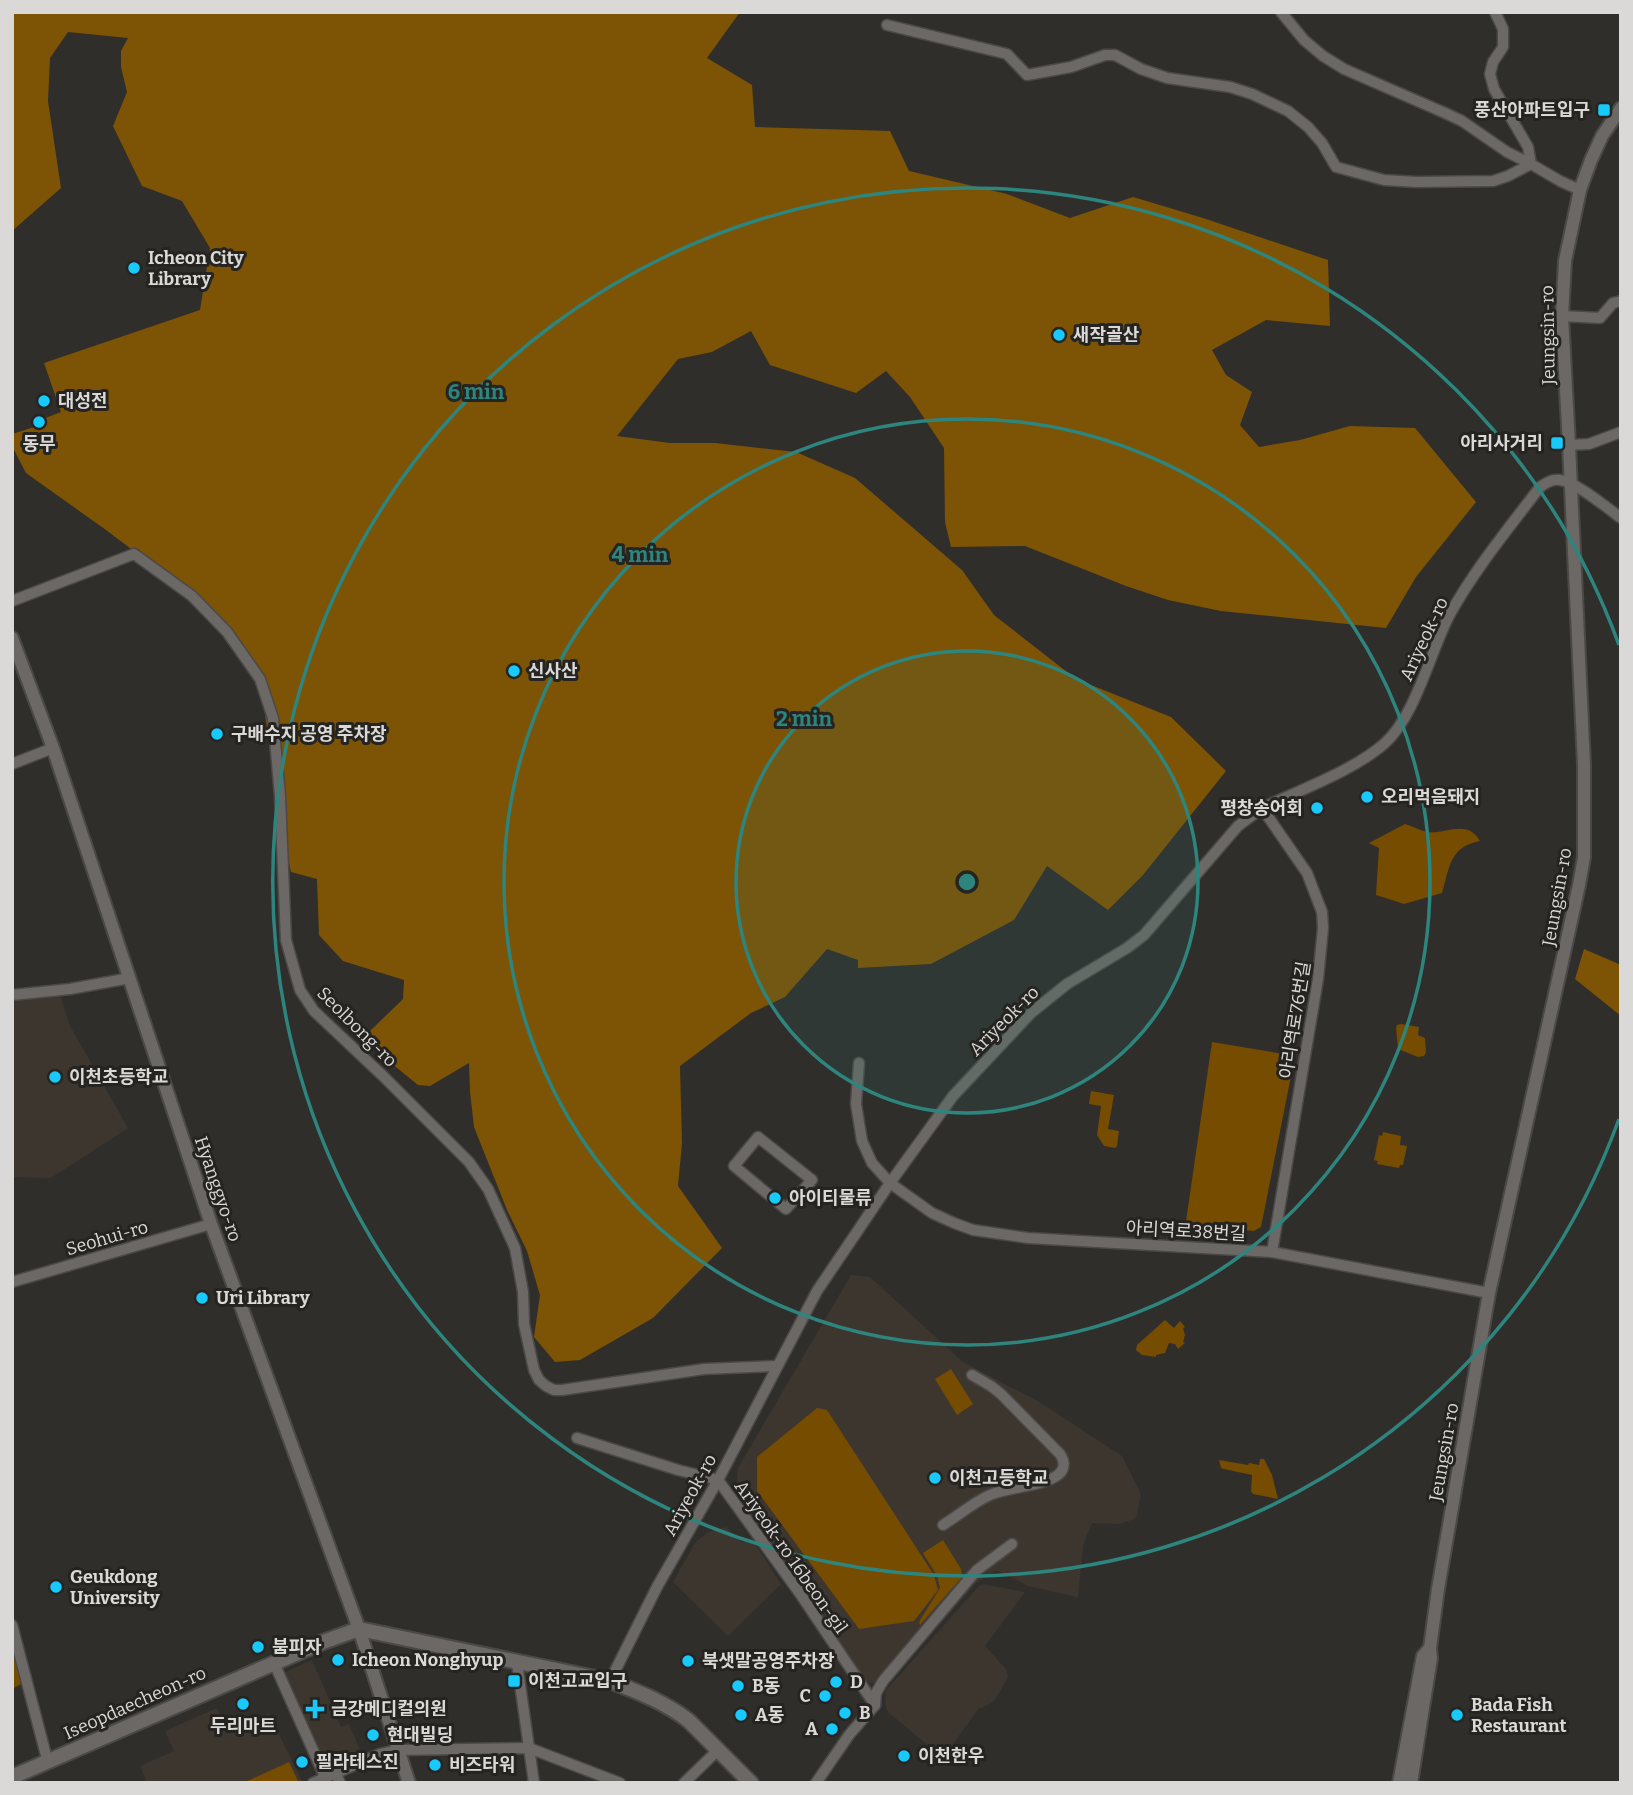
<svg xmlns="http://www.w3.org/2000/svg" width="1633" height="1795" font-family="Bitter,'Noto Sans KR',serif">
  <rect width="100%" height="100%" fill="#302e2b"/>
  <g fill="#3c362f">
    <polygon points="60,996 70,1026 128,1128 51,1178 12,1177 12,999"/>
    <polygon points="851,1275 870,1277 963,1362 1041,1403 1122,1456 1141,1494 1137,1515 1134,1519 1119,1524 1092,1523 1083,1545 1078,1597 1028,1586 999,1571 995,1571 977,1582 885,1687 865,1681 847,1662 736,1495 738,1468"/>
    <polygon points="726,1527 742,1543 751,1538 781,1584 728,1636 673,1582 695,1543 708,1532"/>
    <polygon points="983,1584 1025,1592 985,1646 1006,1669 1008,1677 996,1698 990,1704 978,1709 943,1758 888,1712 885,1705 886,1690 979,1586"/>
    <polygon points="312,1660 341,1727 349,1724 363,1757 326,1774 281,1674"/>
    <polygon points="217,1708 224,1723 269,1714 303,1783 147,1783 140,1766 174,1751 165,1731"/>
  </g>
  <g fill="#754c00">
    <path d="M1405,824C1412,826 1419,830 1427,832C1445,835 1467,818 1480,841C1449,847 1450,867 1442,893L1404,904L1376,895L1379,848L1369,843Z"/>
    <polygon points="1401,1024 1419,1027 1418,1035 1425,1038 1426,1052 1424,1056 1418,1057 1398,1049 1396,1028 1397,1025"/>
    <polygon points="1212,1042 1295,1056 1261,1227 1254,1231 1206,1226 1185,1228"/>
    <polygon points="1091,1091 1114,1095 1108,1129 1119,1131 1117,1146 1115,1148 1104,1146 1097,1135 1101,1106 1089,1104"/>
    <polygon points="1383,1132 1401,1136 1400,1145 1407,1146 1403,1165 1400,1165 1399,1168 1377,1164 1378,1161 1374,1160 1379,1135 1382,1136"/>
    <polygon points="1165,1320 1174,1328 1180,1321 1185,1327 1183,1328 1185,1335 1183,1342 1185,1343 1178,1349 1175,1344 1169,1343 1165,1353 1156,1355 1156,1357 1142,1355 1136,1350 1137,1345"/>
    <polygon points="951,1369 973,1404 957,1415 935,1379"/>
    <polygon points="817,1408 827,1410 934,1575 938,1590 914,1621 859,1629 757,1491 757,1457"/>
    <polygon points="1260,1459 1264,1459 1272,1475 1278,1499 1253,1494 1251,1491 1252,1475 1224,1469 1221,1468 1219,1460 1248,1465 1249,1463 1259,1465"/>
    <polygon points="943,1540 961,1569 962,1577 920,1625 919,1622 940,1588 937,1576 923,1553"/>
    <polygon points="12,1634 23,1677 21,1684 12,1689"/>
    <polygon points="289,1762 299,1783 243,1783"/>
  </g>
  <g fill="#7d5305">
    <polygon points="12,12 740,12 707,58 752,85 755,127 890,131 909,171 1007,194 1070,218 1133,197 1203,218 1328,260 1330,326 1266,320 1212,350 1226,375 1252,392 1240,425 1259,447 1300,440 1350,426 1415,428 1476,502 1416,577 1386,628 1221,611 1168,600 1126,586 1025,546 951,547 945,522 944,448 910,397 886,371 856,393 770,365 751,331 712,352 678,359 617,436 670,443 715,443 796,452 855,478 962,570 994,615 1076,679 1171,717 1226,771 1143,875 1108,910 1047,866 1014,920 931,964 858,968 858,960 827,949 785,997 751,1013 680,1066 682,1143 678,1186 722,1248 653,1318 580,1360 555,1362 534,1337 540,1295 527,1251 507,1210 474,1127 470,1092 469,1063 430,1086 418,1085 358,1036 370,1031 403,999 404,980 343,961 319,935 317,879 291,872 284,841 264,708 250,662 191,594 106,530 26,473 12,446 12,434 44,424 43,419 61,412 44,363 200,310 210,248 182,201 142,186 113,126 127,92 121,67 121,51 128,38 68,32 50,58 48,101 61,188 12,231"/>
    <polygon points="1584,949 1621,965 1621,1016 1575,979"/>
  </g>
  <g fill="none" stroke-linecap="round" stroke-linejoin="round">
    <defs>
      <g id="minor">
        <polyline points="1281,12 1304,40 1323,56 1344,69 1445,113 1462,121 1507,152 1531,164"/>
        <polyline points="1495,12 1503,29 1503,47 1493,62 1490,74 1494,89 1528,147 1531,164 1560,181 1580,190"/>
        <polyline points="887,25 1007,54 1027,75 1071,67 1105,55 1115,55 1141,69 1167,78 1230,87 1252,94 1288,111 1308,127 1322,143 1336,167 1384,180 1416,182 1493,181 1508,176 1531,164"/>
        <polyline points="1562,316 1600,318 1613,303 1621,301"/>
        <polyline points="1569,445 1589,444 1621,432"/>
        <polyline points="12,601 134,554 192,596 227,632 260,679 273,718 280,796 286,940 300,990 314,1011 383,1076 469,1162 488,1189 515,1248 523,1292 524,1324 534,1370 539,1380 546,1386 554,1390 562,1390 704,1369 776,1366"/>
        <polyline points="12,764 53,748"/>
        <polyline points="1262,808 1307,873 1322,912 1323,928 1318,979 1272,1252"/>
        <polyline points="12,995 70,989 130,978"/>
        <polyline points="859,1063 856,1104 862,1141 872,1163 890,1183 932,1213 954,1223 973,1230 1028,1238 1272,1252 1489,1293"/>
        <polygon points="758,1137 812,1180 786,1209 734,1166"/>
        <polyline points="12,1282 211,1224"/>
        <polyline points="577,1438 678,1470 718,1480 801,1595 875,1705"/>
        <path d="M943,1525C959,1515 974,1502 990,1495C1008,1487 1046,1486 1059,1474C1066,1468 1064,1460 1060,1454L1001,1394L991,1386L972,1375"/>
        <polyline points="12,1625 48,1763"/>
        <polyline points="274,1663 325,1777"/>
        <polyline points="517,1663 534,1783"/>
        <path d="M610,1681L657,1587L718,1480L817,1291L890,1183L953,1096L1031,1013L1067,984L1127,948L1144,935L1238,826L1262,808C1300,790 1355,770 1385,743C1416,715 1430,652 1450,614C1475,569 1508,529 1540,487C1546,483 1552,479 1560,480C1576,482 1606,507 1621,518"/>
        <polyline points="875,1705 876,1693 883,1681 970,1578 977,1570 1012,1544"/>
        <polyline points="335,1772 340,1783"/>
        <polyline points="313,1783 380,1754 397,1750 529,1748 620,1783"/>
        <polyline points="684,1783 718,1750"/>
        <polyline points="816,1783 849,1735 875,1705"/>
      </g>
      <g id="tertiary">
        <polyline points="12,638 53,748 211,1224 359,1629 409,1783"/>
        <polyline points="1399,1783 1423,1656 1430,1648"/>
        <polyline points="1411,1783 1431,1658 1430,1648 1438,1589 1489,1293 1579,885 1584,857 1584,765 1569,445 1562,316 1565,261 1580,190 1591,160 1602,136 1621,108"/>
      </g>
      <path id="secondary" d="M12,1777L323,1642L359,1629L610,1681C638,1692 665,1702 689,1721L751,1783"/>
    </defs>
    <use href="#minor" stroke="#4a4947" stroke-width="13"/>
    <use href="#tertiary" stroke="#4a4947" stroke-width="16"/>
    <use href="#secondary" stroke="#4a4947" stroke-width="18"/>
    <use href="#minor" stroke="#6b6865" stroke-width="10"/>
    <use href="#tertiary" stroke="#6b6865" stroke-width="12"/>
    <use href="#secondary" stroke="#6b6865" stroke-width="14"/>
  </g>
  <circle cx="967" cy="882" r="231" fill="#2d857e" fill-opacity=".12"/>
  <g fill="none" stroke="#2d857e" stroke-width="3.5">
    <circle cx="967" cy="882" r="231"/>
    <circle cx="967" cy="882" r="463"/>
    <path d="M1619 1119A694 694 0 1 1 1619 645"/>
  </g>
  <g fill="#18cafc" stroke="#262421" stroke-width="2.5">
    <rect x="1597" y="103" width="14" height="14" rx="3.5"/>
    <circle cx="134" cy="268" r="7"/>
    <circle cx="1059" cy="335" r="7"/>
    <circle cx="44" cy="401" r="7"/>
    <circle cx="39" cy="422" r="7"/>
    <rect x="1550" y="436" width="14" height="14" rx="3.5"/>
    <circle cx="514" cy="671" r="7"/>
    <circle cx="217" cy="734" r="7"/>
    <circle cx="1367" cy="797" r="7"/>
    <circle cx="1317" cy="808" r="7"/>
    <circle cx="55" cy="1077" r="7"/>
    <circle cx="775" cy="1198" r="7"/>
    <circle cx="202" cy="1298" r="7"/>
    <circle cx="935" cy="1478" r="7"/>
    <circle cx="56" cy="1587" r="7"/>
    <circle cx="258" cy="1647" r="7"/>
    <circle cx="338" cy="1660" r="7"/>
    <circle cx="688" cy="1661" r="7"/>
    <rect x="507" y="1674" width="14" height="14" rx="3.5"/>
    <circle cx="836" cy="1682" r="7"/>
    <circle cx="738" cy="1686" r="7"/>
    <circle cx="825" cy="1696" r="7"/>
    <circle cx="243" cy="1704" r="7"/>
    <path d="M311.5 1698.5h7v7h7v7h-7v7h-7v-7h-7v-7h7z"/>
    <circle cx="845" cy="1713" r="7"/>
    <circle cx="741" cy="1715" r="7"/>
    <circle cx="1457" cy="1715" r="7"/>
    <circle cx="832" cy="1729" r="7"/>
    <circle cx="373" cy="1735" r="7"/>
    <circle cx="904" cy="1756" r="7"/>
    <circle cx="302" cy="1762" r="7"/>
    <circle cx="435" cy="1765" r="7"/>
  </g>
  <g text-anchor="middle" stroke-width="6" stroke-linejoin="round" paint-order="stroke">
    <g font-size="18" font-weight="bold" fill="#dad9d7" stroke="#262421" text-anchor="start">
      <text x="1590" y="116" text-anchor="end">풍산아파트입구</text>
      <text x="148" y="264">Icheon City<tspan x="148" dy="21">Library</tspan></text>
      <text x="1073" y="341">새작골산</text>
      <text x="58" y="407">대성전</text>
      <text x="1543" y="449" text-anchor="end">아리사거리</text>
      <text x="39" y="450" text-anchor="middle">동무</text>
      <text x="528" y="677">신사산</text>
      <text x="231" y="740">구배수지 공영 주차장</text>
      <text x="1381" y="803">오리먹음돼지</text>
      <text x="1303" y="814" text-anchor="end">평창송어회</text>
      <text x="69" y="1083">이천초등학교</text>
      <text x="789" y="1204">아이티물류</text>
      <text x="216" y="1304">Uri Library</text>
      <text x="949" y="1484">이천고등학교</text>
      <text x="70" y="1583">Geukdong<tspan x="70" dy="21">University</tspan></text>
      <text x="272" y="1653">붐피자</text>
      <text x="352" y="1666">Icheon Nonghyup</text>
      <text x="702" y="1667">북샛말공영주차장</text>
      <text x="528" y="1687">이천고교입구</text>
      <text x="850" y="1688">D</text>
      <text x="752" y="1692">B동</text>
      <text x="811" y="1702" text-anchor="end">C</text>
      <text x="1471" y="1711">Bada Fish<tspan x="1471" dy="21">Restaurant</tspan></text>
      <text x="331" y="1715">금강메디컬의원</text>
      <text x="859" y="1719">B</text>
      <text x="755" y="1721">A동</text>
      <text x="243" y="1732" text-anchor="middle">두리마트</text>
      <text x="818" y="1735" text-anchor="end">A</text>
      <text x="387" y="1741">현대빌딩</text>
      <text x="918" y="1762">이천한우</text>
      <text x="316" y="1768">필라테스진</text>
      <text x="449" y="1771">비즈타워</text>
    </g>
    <g font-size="18" fill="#dad9d7" stroke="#262421">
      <text transform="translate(1548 335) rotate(-91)" y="6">Jeungsin-ro</text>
      <text transform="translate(1424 639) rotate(-65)" y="6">Ariyeok-ro</text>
      <text transform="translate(1557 897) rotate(-80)" y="6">Jeungsin-ro</text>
      <text transform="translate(1295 1020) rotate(-81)" y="6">아리역로76번길</text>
      <text transform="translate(1004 1021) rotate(-45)" y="6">Ariyeok-ro</text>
      <text transform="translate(357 1027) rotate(45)" y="6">Seolbong-ro</text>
      <text transform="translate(218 1189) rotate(71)" y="6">Hyanggyo-ro</text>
      <text transform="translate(1186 1231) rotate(3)" y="6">아리역로38번길</text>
      <text transform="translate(107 1238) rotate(-16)" y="6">Seohui-ro</text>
      <text transform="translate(1444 1452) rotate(-80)" y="6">Jeungsin-ro</text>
      <text transform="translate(690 1495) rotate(-61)" y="6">Ariyeok-ro</text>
      <text transform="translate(791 1557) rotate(55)" y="6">Ariyeok-ro 16beon-gil</text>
      <text transform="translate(135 1703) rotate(-24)" y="6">Iseopdaecheon-ro</text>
    </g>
  </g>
  <circle cx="967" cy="882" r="10" fill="#2d857e" stroke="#262421" stroke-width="3.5"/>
  <g font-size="21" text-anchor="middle" font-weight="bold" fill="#2d857e" stroke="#262421" stroke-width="6" stroke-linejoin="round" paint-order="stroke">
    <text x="476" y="399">6 min</text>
    <text x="640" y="562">4 min</text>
    <text x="804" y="726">2 min</text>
  </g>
  <rect width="1633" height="1795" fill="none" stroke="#dad9d7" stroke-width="28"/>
</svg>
